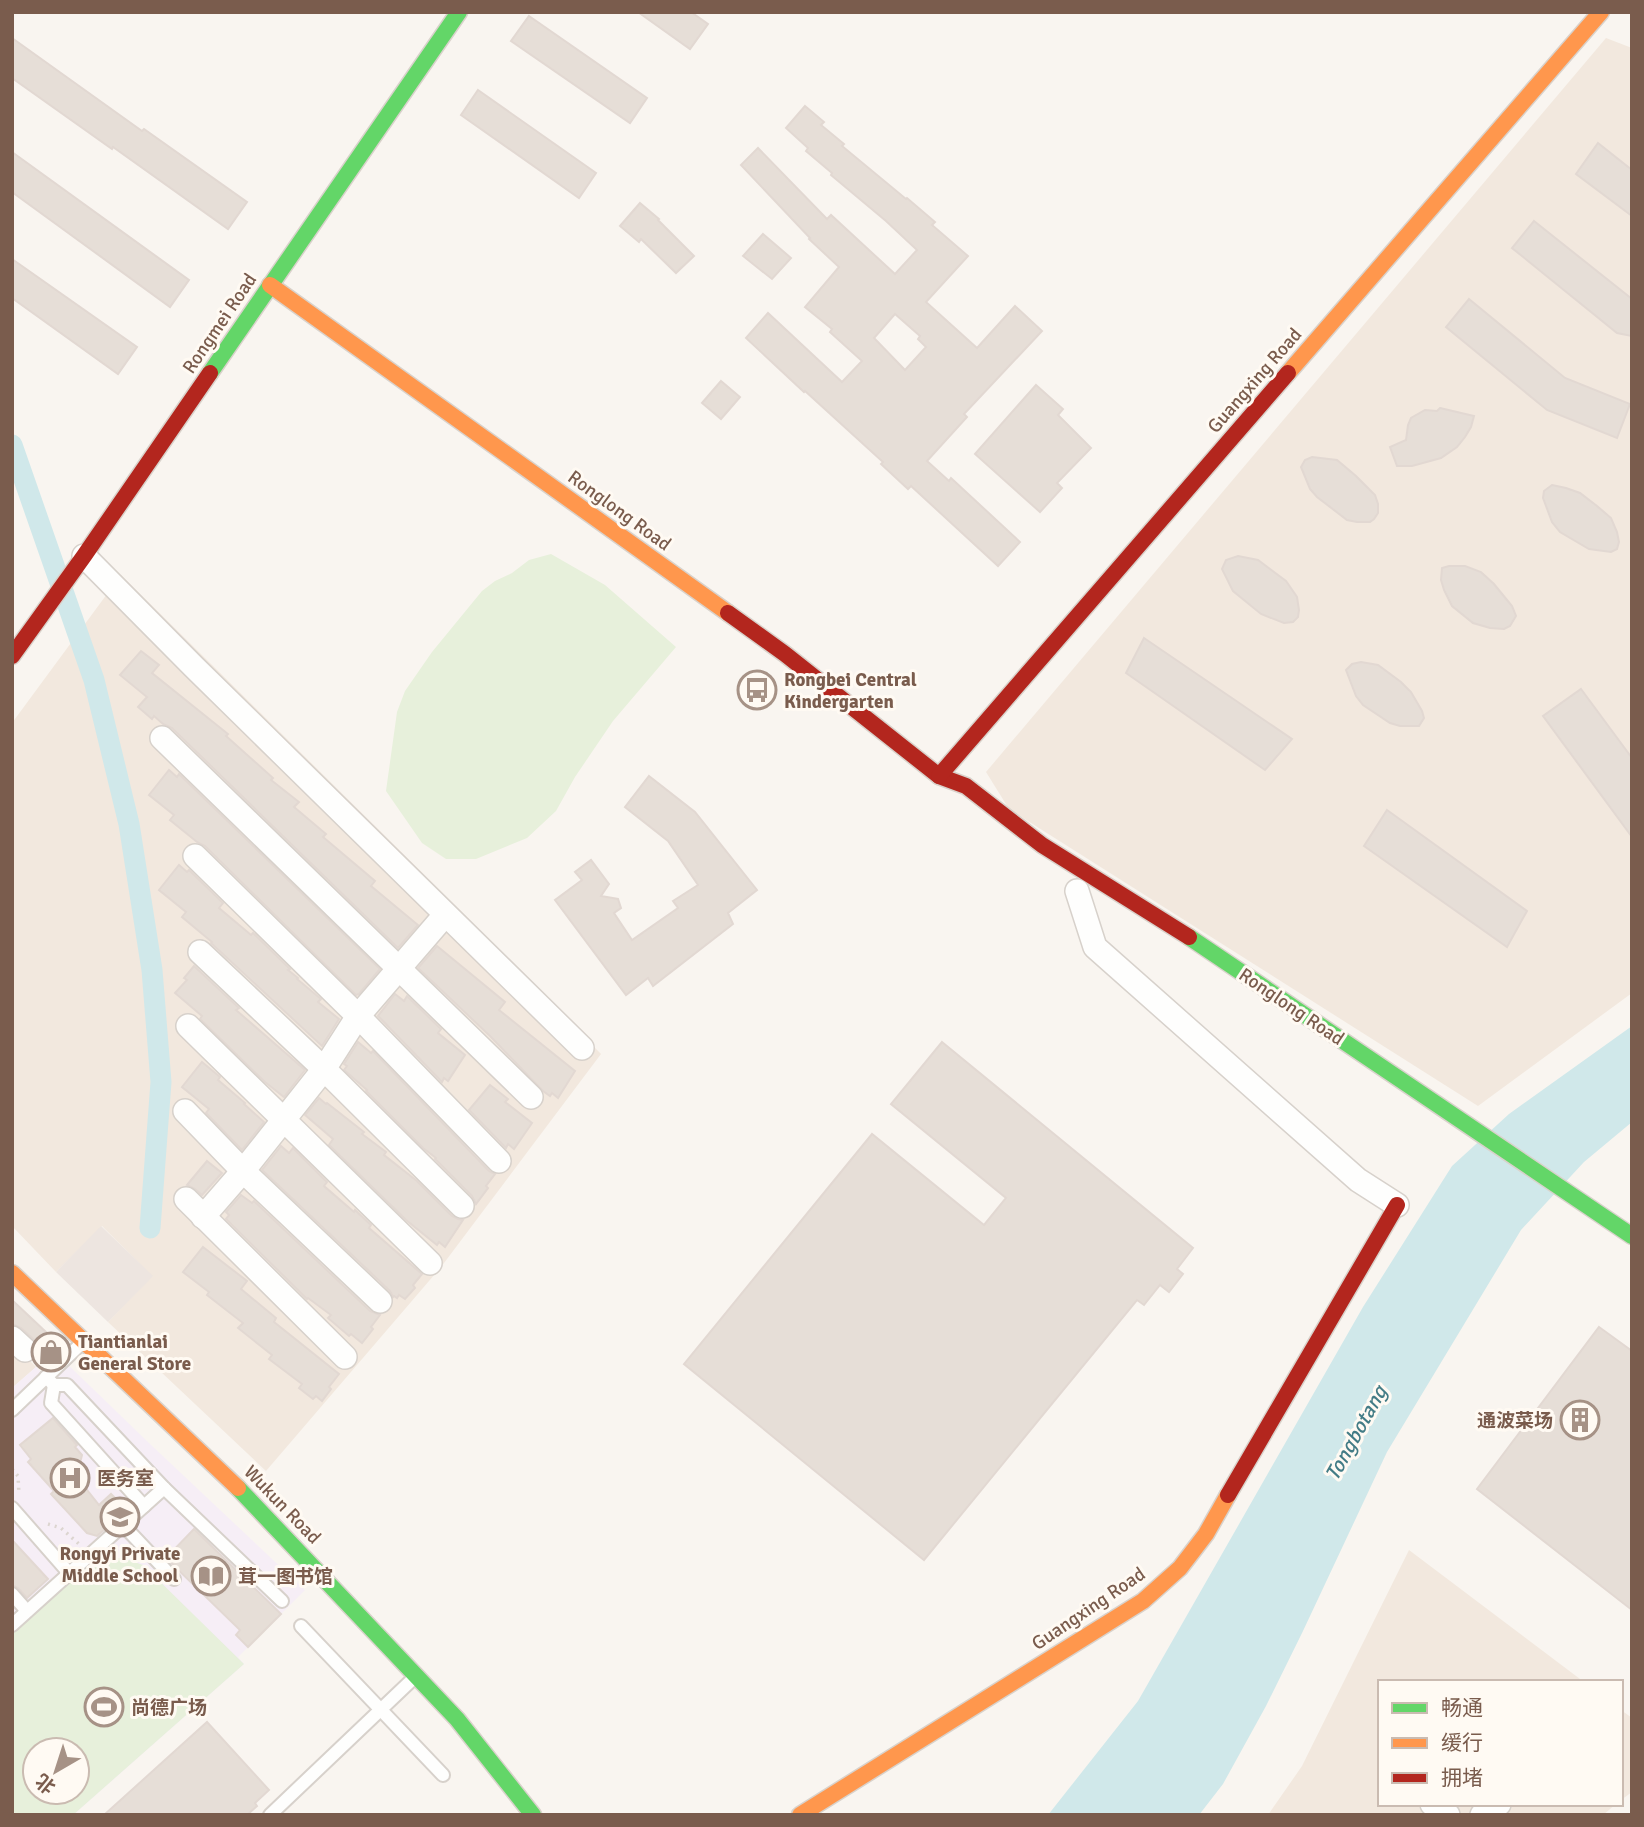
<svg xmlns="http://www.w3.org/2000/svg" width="1644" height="1827" font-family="Signika,'Noto Sans SC',sans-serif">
  <rect width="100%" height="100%" fill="#f9f5f0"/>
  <g fill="#f2e8de">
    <polygon points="1606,38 1632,48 1632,993 1478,1106 1009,809 986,772"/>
    <polygon points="121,575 458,908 601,1054 441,1267 266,1471 108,1322 152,1276 102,1226 56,1272 12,1226 12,723"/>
    <polygon points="12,1328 26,1357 36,1367 12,1388"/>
    <polygon points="1409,1550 1584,1682 1380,1682 1380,1804 1616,1804 1603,1815 1268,1815 1302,1766"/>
    <polygon points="1621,1710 1632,1718 1632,1792 1621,1800"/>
  </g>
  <polygon fill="#ede5e0" points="101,1226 153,1276 108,1322 56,1272"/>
  <path fill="#f6eef6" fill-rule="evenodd" d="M60,1357L149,1443L305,1590L238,1657L244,1664L73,1815H12V1388L36,1367L43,1374ZM35,1750H77V1792H35Z"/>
  <g fill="#e7f0db" fill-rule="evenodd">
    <polygon points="551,554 605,585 676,647 613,721 575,777 556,811 527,838 476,859 446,859 422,843 386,791 397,712 405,691 432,652 482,591 495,581 512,573 529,560"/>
    <path d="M111,1557L126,1559L143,1565L244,1664L73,1815H12V1634L82,1570L98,1561ZM35,1750H77V1792H35Z"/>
  </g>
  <polygon fill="#d0e8ea" points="1632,1026 1632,1122 1584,1162 1521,1230 1387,1452 1303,1631 1266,1706 1223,1784 1199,1815 1048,1815 1138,1701 1363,1307 1452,1166 1509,1114"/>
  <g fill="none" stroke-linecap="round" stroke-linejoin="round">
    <polyline stroke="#d0e8ea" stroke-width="21" points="12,445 94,680 129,824 152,970 161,1082 150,1228"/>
  </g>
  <g fill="#e6ded7" stroke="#e2d8d2" stroke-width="2" fill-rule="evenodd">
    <polygon points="638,12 691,12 708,24 690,49"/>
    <polygon points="529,16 647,98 630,123 511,41"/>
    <polygon points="12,38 142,131 144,129 247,202 228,229 113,147 112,149 12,78"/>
    <polygon points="478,90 596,173 579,198 461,115"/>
    <path d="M805,106L824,122L821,125L844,144L842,146L906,199L907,198L935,222L932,225L968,256L926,302L977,348L1015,306L1042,331L964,414L967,417L927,461L949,481L951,478L1020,542L998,566L911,486L908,489L881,464L883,462L805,391L804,392L746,338L768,313L842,382L862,361L830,332L832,329L805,307L839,267L809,239L810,238L741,165L758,148L827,219L831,215L895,274L917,250L886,221L831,175L832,173L806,151L808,148L786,128ZM895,314L920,336L918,339L926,347L905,370L874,338Z"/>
    <polygon points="1598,143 1632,170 1632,216 1576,174"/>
    <polygon points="12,152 189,280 170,307 12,192"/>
    <polygon points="640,203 659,219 658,220 694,256 676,273 641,239 639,242 620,226"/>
    <polygon points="1534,221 1632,299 1632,336 1617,333 1512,248"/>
    <polygon points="763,234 791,258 772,279 743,256"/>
    <polygon points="12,259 137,347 118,374 12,298"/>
    <polygon points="1469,299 1565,378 1630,404 1617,438 1547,410 1446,327"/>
    <polygon points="721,381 740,397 721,419 702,403"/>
    <polygon points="1036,385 1063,409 1058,415 1091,448 1057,483 1062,488 1040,512 975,454"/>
    <polygon points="1440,408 1474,416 1471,427 1465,437 1457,447 1441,458 1412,466 1397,466 1390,447 1406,440 1408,425 1411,418 1425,410 1437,411"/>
    <polygon points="1312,457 1337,460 1356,476 1375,495 1378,504 1378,513 1374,519 1370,522 1357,522 1347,520 1317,497 1310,489 1301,467 1305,460"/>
    <polygon points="1552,485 1566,488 1580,493 1597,506 1611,518 1617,532 1619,542 1617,549 1611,552 1589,549 1560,532 1552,522 1543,498 1544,491"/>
    <polygon points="1238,556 1258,560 1286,581 1297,597 1299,610 1298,617 1293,622 1284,623 1261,614 1233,591 1222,569 1226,560"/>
    <polygon points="1449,566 1465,566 1481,572 1494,584 1512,606 1516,616 1510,626 1504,629 1490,628 1473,623 1452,606 1444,590 1441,580 1442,568"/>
    <polygon points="1144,638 1292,739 1265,770 1126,673"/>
    <polygon points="141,651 159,665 152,673 228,734 226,736 273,778 271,780 299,802 294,807 326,834 323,837 375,881 371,886 418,925 398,948 172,728 163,724 154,716 152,719 138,707 147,697 120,675"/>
    <polygon points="1361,662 1378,665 1401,682 1411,692 1422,711 1424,718 1419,726 1400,726 1390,723 1363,705 1356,696 1346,670 1352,664"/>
    <polygon points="1581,689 1632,758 1632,837 1543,716"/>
    <polygon points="169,770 177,777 179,774 380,969 359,994 356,995 205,846 197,842 170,820 174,815 149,795"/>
    <polygon points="649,776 695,812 757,890 728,913 733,924 653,986 648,978 626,995 555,900 582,880 575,872 591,860 609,884 601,896 618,899 621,908 614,913 632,940 678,908 673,901 698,885 668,841 625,807"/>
    <polygon points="1387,810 1527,911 1507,947 1364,846"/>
    <polygon points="179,865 187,872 189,870 223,903 219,908 251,935 253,933 290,969 288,970 298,978 297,979 321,999 318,1002 339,1019 322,1046 211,943 212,942 182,917 186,912 159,890"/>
    <polygon points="437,946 505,1002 499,1010 575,1071 558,1098 552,1093 550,1096 543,1091 490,1036 418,968"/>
    <polygon points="194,966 239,1008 236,1010 305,1070 284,1097 265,1082 200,1019 202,1016 175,993 187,980 184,978"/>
    <polygon points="395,994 404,1001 407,996 441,1029 438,1033 465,1055 448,1081 444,1078 442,1082 378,1016"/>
    <polygon points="358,1042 371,1053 373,1051 489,1171 495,1174 486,1186 488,1188 476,1204 472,1196 435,1159 436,1158 423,1148 366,1091 367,1090 344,1070 347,1066 344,1064"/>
    <polygon points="942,1042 1193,1248 1177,1269 1183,1274 1169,1292 1160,1285 1144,1305 1137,1300 924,1560 684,1364 872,1134 984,1225 1006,1198 891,1104"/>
    <polygon points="202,1062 220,1077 218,1080 245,1103 244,1104 264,1122 242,1150 206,1113 209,1109 182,1087"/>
    <polygon points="490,1085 508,1099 505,1102 532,1123 514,1149 508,1144 506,1148 469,1110"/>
    <polygon points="319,1098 326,1104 327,1103 364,1132 362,1134 386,1152 384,1155 417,1181 452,1216 458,1219 463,1220 445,1247 439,1242 437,1245 406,1220 329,1145 333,1139 305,1115"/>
    <polygon points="281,1146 289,1153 293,1148 327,1182 324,1186 354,1212 355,1210 371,1225 369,1228 422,1274 413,1285 415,1288 405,1299 399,1295 397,1298 394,1296 393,1297 390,1291 262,1170"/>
    <polygon points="207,1161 222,1173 202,1195 195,1189 187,1185"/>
    <polygon points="241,1195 252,1203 254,1201 370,1311 380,1315 371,1327 373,1329 362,1343 351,1334 349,1336 328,1318 331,1315 308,1298 307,1299 226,1219 229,1215 226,1212"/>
    <polygon points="203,1247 247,1281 241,1289 276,1318 274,1322 339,1374 329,1387 331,1389 322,1401 316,1396 313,1399 299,1388 302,1384 269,1359 272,1355 238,1328 243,1323 207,1295 209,1292 183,1272"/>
    <polygon points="12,1300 64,1349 48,1363 38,1354 38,1347 34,1340 21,1328 12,1324"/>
    <polygon points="1599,1327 1632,1351 1632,1610 1477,1489"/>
    <polygon points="53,1418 77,1445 75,1447 82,1455 78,1471 84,1486 99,1505 111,1494 127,1510 97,1536 87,1533 51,1494 54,1491 28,1462 31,1459 20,1445"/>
    <polygon points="194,1529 281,1614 248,1647 236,1635 240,1630 166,1558"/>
    <polygon points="12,1540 48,1579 27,1598 18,1588 12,1585"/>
    <polygon points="207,1722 269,1790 255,1803 257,1806 247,1815 104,1815"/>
  </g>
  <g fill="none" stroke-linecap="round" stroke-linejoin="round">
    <defs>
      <g id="lane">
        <polyline points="46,1377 54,1385 67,1385 164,1488 282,1601"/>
        <polyline points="54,1385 51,1403 144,1506"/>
        <polyline points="12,1410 84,1341"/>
        <polyline points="12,1508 69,1573"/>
        <polyline points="123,1525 174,1579"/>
        <polyline points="12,1594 27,1611"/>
        <polyline points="12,1625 164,1488"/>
        <polyline points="301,1626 443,1775"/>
        <polyline points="270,1815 416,1676"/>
      </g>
      <g id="street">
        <polyline points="84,556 194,667 582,1048"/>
        <polyline points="162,738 531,1097"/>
        <polyline points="195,856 358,1016 499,1161"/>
        <polyline points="1077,891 1095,947 1358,1180 1397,1205"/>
        <polyline points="200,952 324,1069 462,1206"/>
        <polyline points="188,1026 430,1263"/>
        <polyline points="185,1111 243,1171 380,1301"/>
        <polyline points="186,1199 345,1357"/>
        <polyline points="203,1217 243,1171 324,1069 358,1016 445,915"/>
        <polyline points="12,1338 25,1350"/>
        <polyline points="1432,1804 1448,1815"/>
        <polyline points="1482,1815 1490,1812 1499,1804"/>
      </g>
      <g id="fast">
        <polyline points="210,373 459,12"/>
        <polyline points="1189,937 1632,1236"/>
        <polyline points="238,1488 457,1719 533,1815"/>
      </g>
      <g id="slow">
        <polyline points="270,285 728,613"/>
        <polyline points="1288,373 1601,12"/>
        <polyline points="12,1273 238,1488"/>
        <polyline points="800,1815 1143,1601 1180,1568 1206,1534 1228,1495"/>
      </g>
      <g id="jam">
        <polyline points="728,613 785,654 939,776 966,786 1042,845 1189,937"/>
        <polyline points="12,656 84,556 210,373"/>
        <polyline points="939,776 1288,373"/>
        <polyline points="1228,1495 1397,1205"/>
      </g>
    </defs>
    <use href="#lane" stroke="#d7d1cb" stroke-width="16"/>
    <use href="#street" stroke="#d7d1cb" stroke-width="26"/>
    <use href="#fast" stroke="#d9d2cb" stroke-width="19"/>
    <use href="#slow" stroke="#d9d2cb" stroke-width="19"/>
    <use href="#jam" stroke="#d9d2cb" stroke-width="19"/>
    <g stroke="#dcd5d0" stroke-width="3.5" stroke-dasharray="2 5" stroke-linecap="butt">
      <polyline points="12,1469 18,1476 19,1494"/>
      <polyline points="48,1524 61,1528 79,1544"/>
    </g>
    <use href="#lane" stroke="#fefefd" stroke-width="12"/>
    <use href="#street" stroke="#fefefd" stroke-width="23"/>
    <use href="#fast" stroke="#63d668" stroke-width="16"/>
    <use href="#slow" stroke="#ff974d" stroke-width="16"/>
    <use href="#jam" stroke="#b3261e" stroke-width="16"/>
  </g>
  <defs>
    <symbol id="bus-ring" viewBox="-11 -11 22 22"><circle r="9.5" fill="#fffaf3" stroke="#a69286" stroke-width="1.5"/><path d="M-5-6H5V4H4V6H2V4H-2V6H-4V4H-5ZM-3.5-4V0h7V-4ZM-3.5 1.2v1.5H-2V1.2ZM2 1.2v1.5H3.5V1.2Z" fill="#a69286"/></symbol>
    <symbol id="shop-ring" viewBox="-11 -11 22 22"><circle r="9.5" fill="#fffaf3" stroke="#a69286" stroke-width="1.5"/><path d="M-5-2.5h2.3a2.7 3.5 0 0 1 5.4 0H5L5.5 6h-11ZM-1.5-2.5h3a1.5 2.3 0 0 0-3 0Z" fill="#a69286"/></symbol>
    <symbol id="building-ring" viewBox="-11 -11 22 22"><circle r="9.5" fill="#fffaf3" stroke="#a69286" stroke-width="1.5"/><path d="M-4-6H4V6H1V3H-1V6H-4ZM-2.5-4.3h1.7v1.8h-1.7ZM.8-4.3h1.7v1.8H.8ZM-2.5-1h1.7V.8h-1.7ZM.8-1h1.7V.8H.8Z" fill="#a69286"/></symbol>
    <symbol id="hospital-ring" viewBox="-11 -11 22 22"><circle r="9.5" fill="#fffaf3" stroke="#a69286" stroke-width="1.5"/><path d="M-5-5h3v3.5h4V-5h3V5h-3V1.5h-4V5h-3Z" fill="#a69286"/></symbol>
    <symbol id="school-ring" viewBox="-11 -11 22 22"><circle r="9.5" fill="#fffaf3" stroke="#a69286" stroke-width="1.5"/><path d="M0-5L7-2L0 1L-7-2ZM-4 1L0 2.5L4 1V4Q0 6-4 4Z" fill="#a69286"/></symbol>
    <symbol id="library-ring" viewBox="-11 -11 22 22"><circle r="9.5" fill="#fffaf3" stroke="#a69286" stroke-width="1.5"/><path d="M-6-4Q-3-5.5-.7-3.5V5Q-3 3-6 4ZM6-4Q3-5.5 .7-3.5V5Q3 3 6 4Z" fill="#a69286"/></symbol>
    <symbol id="stadium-ring" viewBox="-11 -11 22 22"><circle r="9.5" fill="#fffaf3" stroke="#a69286" stroke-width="1.5"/><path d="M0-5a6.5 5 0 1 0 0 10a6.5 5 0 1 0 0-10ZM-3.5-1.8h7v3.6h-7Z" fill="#a69286"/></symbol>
  </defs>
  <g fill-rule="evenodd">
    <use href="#bus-ring" x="735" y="668" width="44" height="44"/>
    <use href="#shop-ring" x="29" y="1330" width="44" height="44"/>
    <use href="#building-ring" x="1558" y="1398" width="44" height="44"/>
    <use href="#hospital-ring" x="48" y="1456" width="44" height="44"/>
    <use href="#school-ring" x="98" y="1495" width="44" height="44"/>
    <use href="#library-ring" x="189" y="1554" width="44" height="44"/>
    <use href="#stadium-ring" x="82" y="1685" width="44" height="44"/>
  </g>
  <g text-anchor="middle" stroke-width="6" stroke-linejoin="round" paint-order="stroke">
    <g font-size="19" fill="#7a5c4d" stroke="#fffaf3">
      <text transform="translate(219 323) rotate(-56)" y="7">Rongmei Road</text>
      <text transform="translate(1254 380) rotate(-49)" y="7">Guangxing Road</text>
      <text transform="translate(620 510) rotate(36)" y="7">Ronglong Road</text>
      <text transform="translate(1292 1006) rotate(34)" y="7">Ronglong Road</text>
      <text transform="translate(283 1504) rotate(46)" y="7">Wukun Road</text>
      <text transform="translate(1088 1608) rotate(-34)" y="7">Guangxing Road</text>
    </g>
    <g font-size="19" font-weight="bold" fill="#7a5c4d" stroke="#fffaf3" text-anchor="start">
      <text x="784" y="686">Rongbei Central<tspan x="784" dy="22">Kindergarten</tspan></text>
      <text x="78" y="1348">Tiantianlai<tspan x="78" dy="22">General Store</tspan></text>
      <text x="1553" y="1427" text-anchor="end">通波菜场</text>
      <text x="97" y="1485">医务室</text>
      <text x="120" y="1560" text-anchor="middle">Rongyi Private<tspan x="120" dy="22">Middle School</tspan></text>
      <text x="238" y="1583">茸一图书馆</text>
      <text x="131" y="1714">尚德广场</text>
    </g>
    <g font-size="21" font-style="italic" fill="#437c86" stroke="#fffaf3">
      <text transform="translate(1356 1433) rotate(-61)" y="7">Tongbotang</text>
    </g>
  </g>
  <rect width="1644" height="1827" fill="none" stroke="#7a5c4d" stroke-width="28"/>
  <rect x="1378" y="1680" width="245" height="126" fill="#fffaf3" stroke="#cabbb1" stroke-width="2"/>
  <rect x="1392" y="1703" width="35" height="10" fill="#63d668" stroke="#cabbb1" stroke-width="2"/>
  <text x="1441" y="1715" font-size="21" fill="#7a5c4d">畅通</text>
  <rect x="1392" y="1738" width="35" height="10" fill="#ff974d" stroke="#cabbb1" stroke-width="2"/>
  <text x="1441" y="1750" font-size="21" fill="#7a5c4d">缓行</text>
  <rect x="1392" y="1773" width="35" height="10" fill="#b3261e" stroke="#cabbb1" stroke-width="2"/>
  <text x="1441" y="1785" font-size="21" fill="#7a5c4d">拥堵</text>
  <g transform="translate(56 1771) rotate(219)"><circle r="33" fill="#fffaf3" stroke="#cabbb1" stroke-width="2"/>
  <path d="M0-5L12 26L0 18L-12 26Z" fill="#a69286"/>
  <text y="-10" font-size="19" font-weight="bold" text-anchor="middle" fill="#7a5c4d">北</text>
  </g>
</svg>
